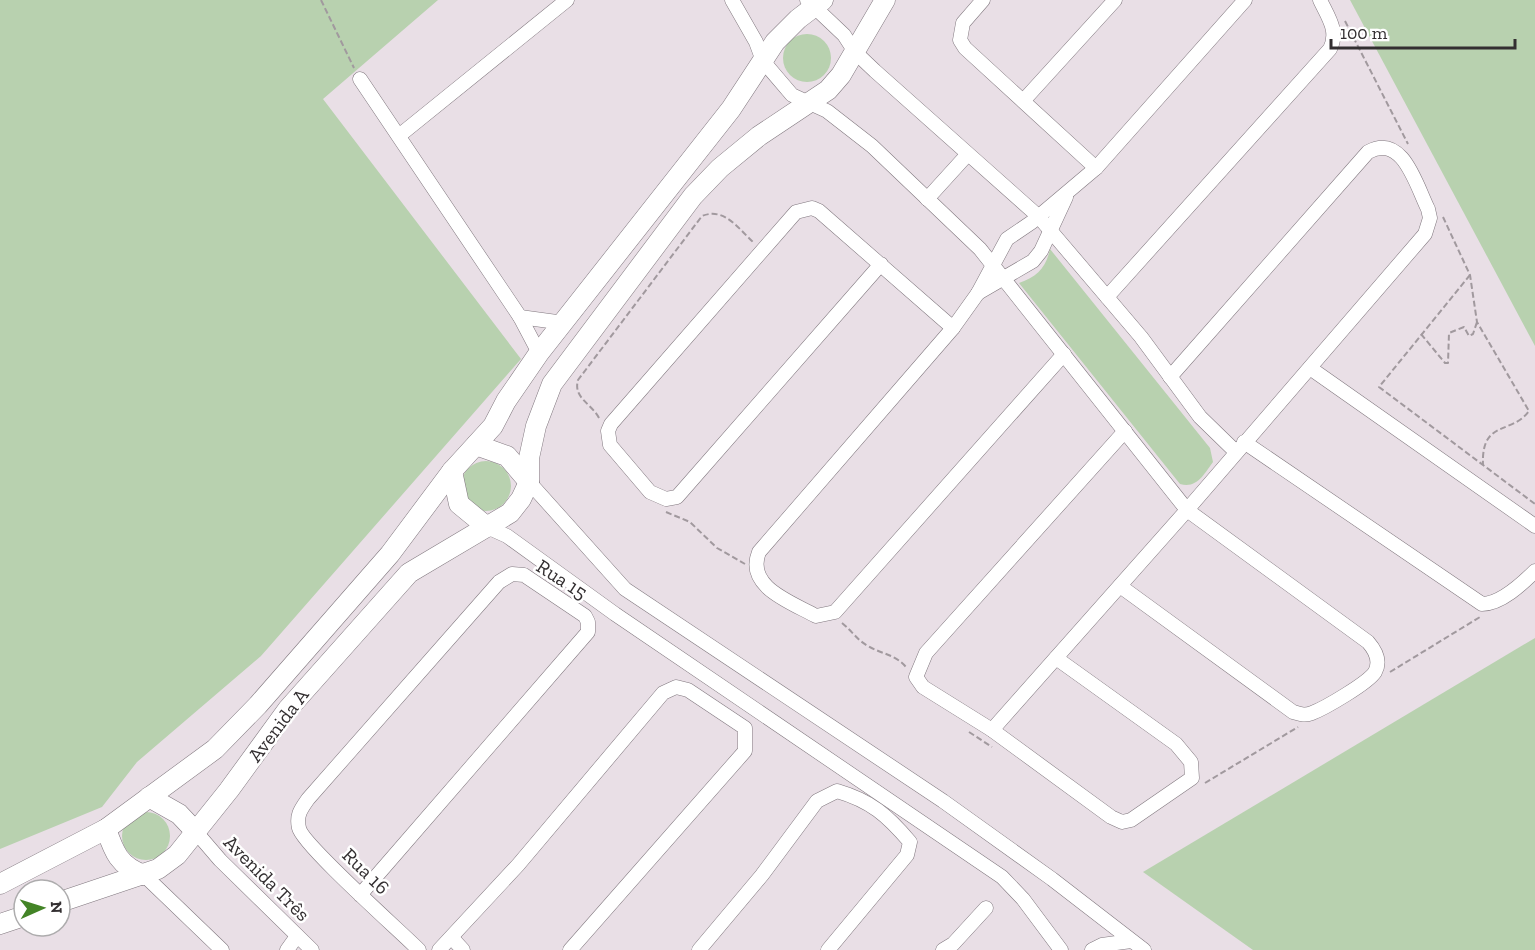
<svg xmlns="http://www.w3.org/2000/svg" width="1535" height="950" font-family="'Zilla Slab',serif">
  <rect width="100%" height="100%" fill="#e9dfe6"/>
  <g fill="#b8d1af">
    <polygon points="0,0 438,0 323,99 521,359 261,656 137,762 102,807 0,849"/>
    <polygon points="1350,0 1535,0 1535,346"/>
    <circle cx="807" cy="58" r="24"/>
    <path d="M1050,249L1210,448L1213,462C1204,474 1197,489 1180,484L1019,283C1037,277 1046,268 1050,249Z"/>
    <circle cx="486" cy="486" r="25"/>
    <polygon points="1535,638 1535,950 1253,950 1143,872"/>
    <circle cx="146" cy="836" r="24"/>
  </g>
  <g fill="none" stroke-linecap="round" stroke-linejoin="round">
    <defs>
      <g id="minor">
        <path d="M732,0L756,42L763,61L792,95L827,111L872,146L980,249L1187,510L1368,642C1375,650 1381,661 1375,672C1368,683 1325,708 1312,713C1305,716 1300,714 1293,712L1120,586"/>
        <polyline points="807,0 844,35 855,52 875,71 1038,216 1141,337 1200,417 1236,452"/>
        <polyline points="983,0 963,23 960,40 965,48 1096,168"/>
        <polyline points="360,79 520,317 539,353"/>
        <polyline points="1024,100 1115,0"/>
        <polyline points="400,135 567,0"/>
        <polyline points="927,199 967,155"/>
        <polyline points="881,264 677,497 666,499 650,492 610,445 608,431 611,424 796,212 812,208 819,211 953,328"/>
        <polyline points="978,293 1033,261 1041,251 1066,197"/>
        <path d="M1107,297L1330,49C1339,31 1328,17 1320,0"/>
        <polyline points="520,317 564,323"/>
        <path d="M1064,354L835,612L816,616C791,602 745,587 759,552L953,328L978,293L1007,239L1032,222L1096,168L1245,0"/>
        <polyline points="1310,368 1535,526"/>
        <path d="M1244,442L1482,604C1501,604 1522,584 1535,571"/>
        <polyline points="529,482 625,589 943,801 1052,879 1144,950"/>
        <polyline points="487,527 507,536 615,614 1002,877 1023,899 1061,950"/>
        <polyline points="1056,658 1176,744 1191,762 1192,778 1131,820 1122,822 1111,817 992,730 923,687 916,677 926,653 1125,431"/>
        <path d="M992,730L1187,510L1425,234L1430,218L1428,209C1416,185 1403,133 1368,152L1170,377"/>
        <polyline points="196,832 220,860 312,950"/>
        <polyline points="144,875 222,950"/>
        <path d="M360,895L588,632V622L585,616L524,575L512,574L499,582L308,799C301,809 296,815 299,828C302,844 401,932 419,950"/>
        <polyline points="453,939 463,950"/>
        <polyline points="287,950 297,936"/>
        <polyline points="439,950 518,865 663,693 676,687 688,690 745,728 745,751 570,950"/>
        <path d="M699,950L762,875L817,801L837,791C871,801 887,815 910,842L907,855L828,950"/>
        <polyline points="943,950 953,944 986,908"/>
        <polyline points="1092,950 1102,945 1131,941"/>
      </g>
      <g id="secondary">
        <polyline points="476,445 507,456 529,482"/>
        <polyline points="452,471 459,504 487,527"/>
        <polyline points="149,797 179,814 196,832"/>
        <path d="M106,829C114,852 119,866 144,875"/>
        <polyline points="0,884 106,829 215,749 258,705 390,554 452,471 493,426 506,401 539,353 731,109 775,42 798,19 823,0"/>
        <polyline points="60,902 158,869 177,855 229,790 288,709 409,573 510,513 521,499 529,482 529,458 536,426 552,384 693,196 720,168 759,136 828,90 841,75 885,0"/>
        <polyline points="0,924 24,916"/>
      </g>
    </defs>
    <use href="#minor" stroke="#81787f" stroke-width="15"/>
    <use href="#secondary" stroke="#81787f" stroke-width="21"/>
    <g stroke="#a1999e" stroke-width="2" stroke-dasharray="6 3" stroke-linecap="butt">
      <polyline points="321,0 354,68"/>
      <polyline points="1345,21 1408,144"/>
      <path d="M1443,217L1470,275L1477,322L1529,411C1512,435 1481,419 1483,465"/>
      <polyline points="1470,275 1379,387 1535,504"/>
      <polyline points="1421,334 1445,363 1448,363 1449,333 1464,327 1469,336 1473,334 1477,322"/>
      <path d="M599,418C591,403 573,398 578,380L702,216C724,207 738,228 753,242"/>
      <polyline points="666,512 690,522 717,548 745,564"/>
      <path d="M842,623C852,631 857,640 868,646C881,654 895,654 906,667"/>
      <polyline points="1390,672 1480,617"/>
      <polyline points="969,732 992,747"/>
      <polyline points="1205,783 1298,727"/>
    </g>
    <use href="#minor" stroke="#fff" stroke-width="14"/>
    <use href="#secondary" stroke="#fff" stroke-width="20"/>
  </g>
  <g text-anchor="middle" stroke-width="5" stroke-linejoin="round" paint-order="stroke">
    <g font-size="20" fill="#332f31" stroke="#fff">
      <text transform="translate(562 579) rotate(33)" y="7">Rua 15</text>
      <text transform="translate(278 725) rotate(-53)" y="7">Avenida A</text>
      <text transform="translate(366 871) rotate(44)" y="7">Rua 16</text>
      <text transform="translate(267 878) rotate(45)" y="7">Avenida Três</text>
    </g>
  </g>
  <g transform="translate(42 908) rotate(87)"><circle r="28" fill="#ffffff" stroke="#adacad" stroke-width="1.5"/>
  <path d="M0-4.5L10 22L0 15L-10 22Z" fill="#438426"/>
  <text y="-9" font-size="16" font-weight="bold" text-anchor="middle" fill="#332f31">N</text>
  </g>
  <path d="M1331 39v9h184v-9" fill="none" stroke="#332f31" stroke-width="3"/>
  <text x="1340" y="39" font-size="18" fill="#332f31" stroke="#ffffff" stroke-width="4.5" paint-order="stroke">100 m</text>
</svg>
